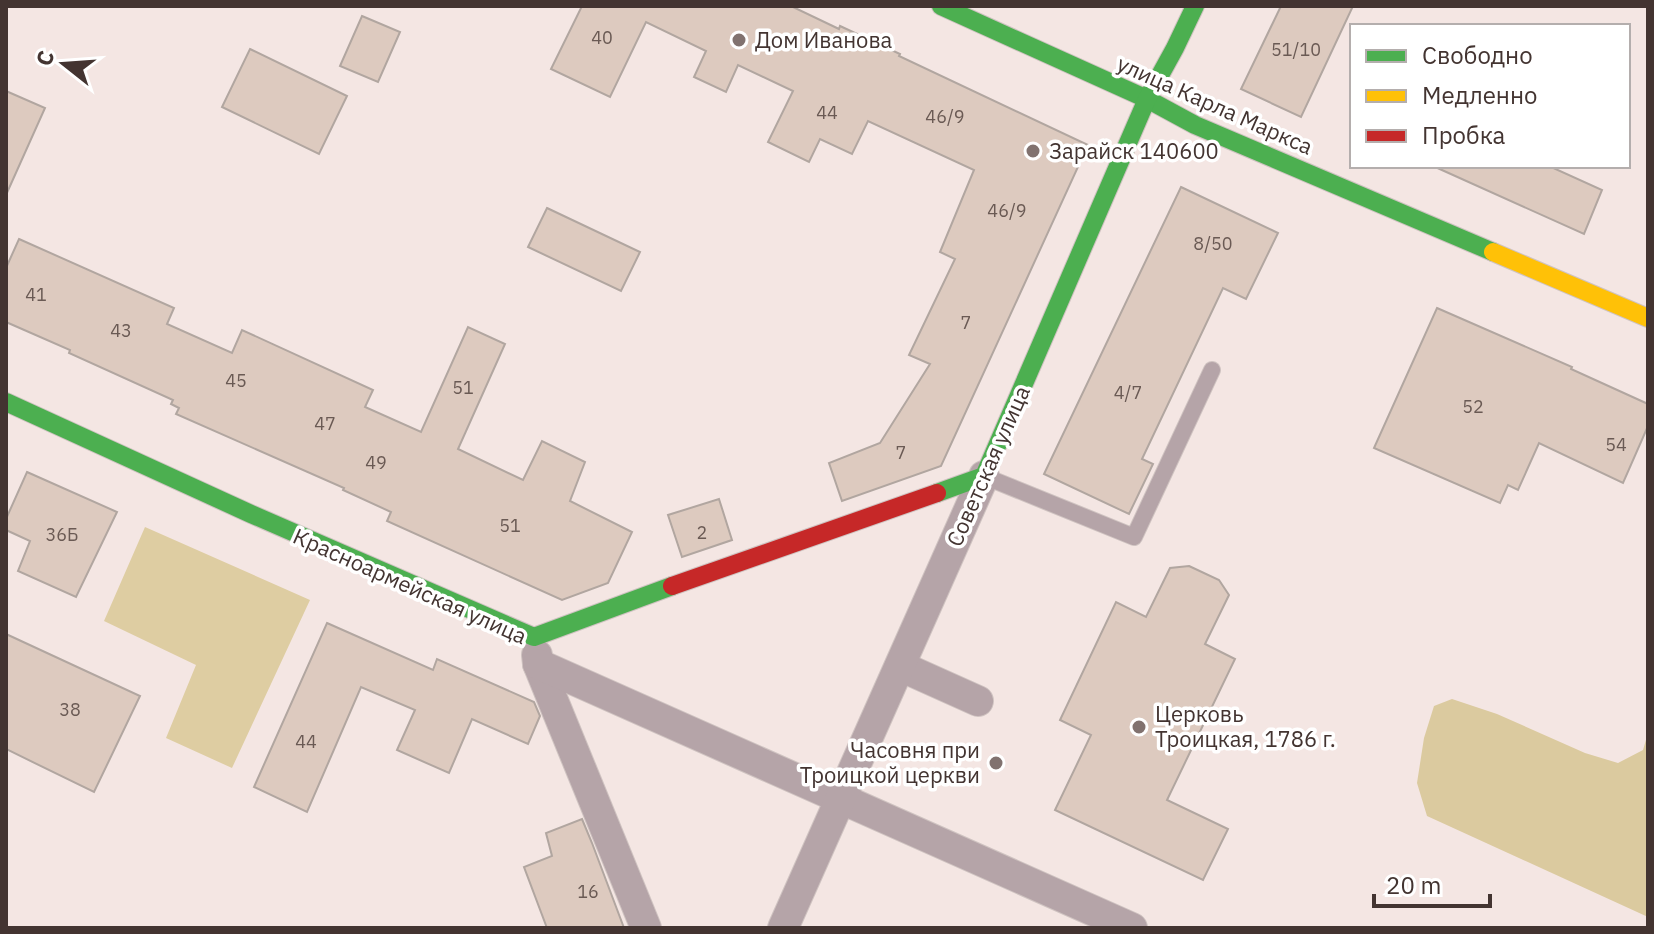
<svg xmlns="http://www.w3.org/2000/svg" width="1654" height="934" font-family="'IBM Plex Sans',sans-serif">
  <rect width="100%" height="100%" fill="#f4e6e3"/>
  <polygon fill="#decda2" points="145,527 310,600 232,768 166,738 196,665 104,621"/>
  <polygon fill="#dbca9f" points="1452,699 1497,714 1585,753 1618,763 1643,750 1648,733 1648,917 1427,816 1417,783 1424,738 1434,706"/>
  <g fill="#ddcabf" stroke="#b1a6a0" stroke-width="2">
    <polygon points="582,6 791,6 839,29 840,26 900,54 899,56 1088,145 941,466 842,501 829,463 880,443 930,364 909,355 955,259 940,252 974,170 868,121 852,154 820,139 809,162 768,142 793,91 738,65 726,92 694,77 706,51 646,22 610,97 551,69"/>
    <polygon points="1281,6 1353,6 1301,117 1241,89"/>
    <polygon points="362,16 400,32 378,82 340,66"/>
    <polygon points="250,49 347,96 319,154 222,107"/>
    <polygon points="6,91 45,108 6,195"/>
    <polygon points="1433,166 1549,166 1602,190 1584,234"/>
    <polygon points="1181,187 1278,233 1246,299 1223,288 1142,459 1153,464 1129,514 1044,474"/>
    <polygon points="547,208 640,252 621,291 528,247"/>
    <polygon points="19,239 174,308 167,324 232,353 242,330 373,390 365,407 421,432 468,327 505,344 458,449 523,480 542,441 585,462 570,501 632,532 608,583 562,600 387,521 391,512 343,490 344,488 176,414 179,408 171,404 173,400 69,353 70,350 6,322 6,268"/>
    <polygon points="1437,308 1572,367 1571,369 1648,404 1648,426 1623,483 1539,443 1518,490 1508,485 1500,503 1374,448"/>
    <polygon points="27,472 117,512 76,597 18,571 30,541 6,530 6,519"/>
    <polygon points="719,499 732,540 682,557 668,515"/>
    <polygon points="1189,566 1219,580 1229,595 1205,644 1235,659 1167,800 1228,829 1203,880 1055,810 1091,735 1060,720 1116,602 1146,617 1170,568"/>
    <polygon points="327,623 433,670 437,659 534,702 540,716 528,744 472,719 449,773 397,750 415,710 361,687 307,812 254,787"/>
    <polygon points="6,634 140,696 94,792 6,749"/>
    <polygon points="582,819 592,843 624,928 547,928 524,867 552,856 546,833"/>
  </g>
  <g fill="none" stroke-linecap="round" stroke-linejoin="round">
    <defs>
      <polyline id="lane" points="986,477 1134,537 1212,370"/>
      <g id="street">
        <polyline points="537,655 538,664 646,928"/>
        <polyline points="538,664 1132,928"/>
        <polyline points="900,666 978,701"/>
        <polyline points="783,928 984,476"/>
      </g>
      <g id="fast">
        <polyline points="941,6 1147,99 1195,125 1493,252"/>
        <polyline points="6,402 251,514 534,637 672,586"/>
        <polyline points="937,493 984,476 1147,99 1175,48 1195,6"/>
      </g>
      <polyline id="slow" points="1493,252 1648,318"/>
      <polyline id="jam" points="672,586 937,493"/>
    </defs>
    <use href="#lane" stroke="#cfc3c1" stroke-width="18"/>
    <use href="#street" stroke="#cfc3c1" stroke-width="32"/>
    <use href="#fast" stroke="#cfc3c1" stroke-width="20"/>
    <use href="#slow" stroke="#cfc3c1" stroke-width="20"/>
    <use href="#jam" stroke="#cfc3c1" stroke-width="20"/>
    <use href="#lane" stroke="#b5a4a8" stroke-width="16"/>
    <use href="#street" stroke="#b5a4a8" stroke-width="30"/>
    <use href="#fast" stroke="#4caf50" stroke-width="18"/>
    <use href="#slow" stroke="#ffc107" stroke-width="18"/>
    <use href="#jam" stroke="#c62828" stroke-width="18"/>
  </g>
  <g fill="#81726f" stroke="#fff" stroke-width="3">
    <circle cx="739" cy="40" r="8"/>
    <circle cx="1033" cy="151" r="8"/>
    <circle cx="1139" cy="727" r="8"/>
    <circle cx="996" cy="763" r="8"/>
  </g>
  <g text-anchor="middle" stroke-width="7" stroke-linejoin="round" paint-order="stroke">
    <g font-size="18" fill="#6a5a54">
      <text x="602" y="44">40</text>
      <text x="1296" y="56">51/10</text>
      <text x="827" y="119">44</text>
      <text x="945" y="123">46/9</text>
      <text x="1007" y="217">46/9</text>
      <text x="1213" y="250">8/50</text>
      <text x="36" y="301">41</text>
      <text x="966" y="329">7</text>
      <text x="121" y="337">43</text>
      <text x="236" y="387">45</text>
      <text x="463" y="394">51</text>
      <text x="1128" y="399">4/7</text>
      <text x="1473" y="413">52</text>
      <text x="325" y="430">47</text>
      <text x="1616" y="451">54</text>
      <text x="901" y="459">7</text>
      <text x="376" y="469">49</text>
      <text x="510" y="532">51</text>
      <text x="702" y="539">2</text>
      <text x="62" y="541">36Б</text>
      <text x="70" y="716">38</text>
      <text x="306" y="748">44</text>
      <text x="588" y="898">16</text>
    </g>
    <g font-size="22" fill="#433431" stroke="#fff" text-anchor="start">
      <text x="755" y="48">Дом Иванова</text>
      <text x="1049" y="159">Зарайск 140600</text>
      <text x="1155" y="722">Церковь<tspan x="1155" dy="25">Троицкая, 1786 г.</tspan></text>
      <text x="980" y="758" text-anchor="end">Часовня при<tspan x="980" dy="25">Троицкой церкви</tspan></text>
    </g>
    <g font-size="22" fill="#433431" stroke="#fff">
      <text transform="translate(1215 105) rotate(24)" y="8">улица Карла Маркса</text>
      <text transform="translate(988 466) rotate(-66)" y="8">Советская улица</text>
      <text transform="translate(410 586) rotate(24)" y="8">Красноармейская улица</text>
    </g>
  </g>
  <rect width="1654" height="934" fill="none" stroke="#433431" stroke-width="16"/>
  <rect x="1350" y="24" width="280" height="144" fill="#ffffff" stroke="#b4aead" stroke-width="2"/>
  <rect x="1366" y="50" width="40" height="12" fill="#4caf50" stroke="#b4aead" stroke-width="2"/>
  <text x="1422" y="64" font-size="24" fill="#433431">Свободно</text>
  <rect x="1366" y="90" width="40" height="12" fill="#ffc107" stroke="#b4aead" stroke-width="2"/>
  <text x="1422" y="104" font-size="24" fill="#433431">Медленно</text>
  <rect x="1366" y="130" width="40" height="12" fill="#c62828" stroke="#b4aead" stroke-width="2"/>
  <text x="1422" y="144" font-size="24" fill="#433431">Пробка</text>
  <g transform="translate(64 64) rotate(287)" stroke="#ffffff" stroke-width="6" paint-order="stroke">
  <path d="M0-6L14 30L0 20L-14 30Z" fill="#433431"/>
  <text y="-12" font-size="22" font-weight="bold" text-anchor="middle" fill="#433431">С</text>
  </g>
  <path d="M1374 894v12h116v-12" fill="none" stroke="#433431" stroke-width="4"/>
  <text x="1386" y="894" font-size="24" fill="#433431" stroke="#ffffff" stroke-width="6" paint-order="stroke">20 m</text>
</svg>
